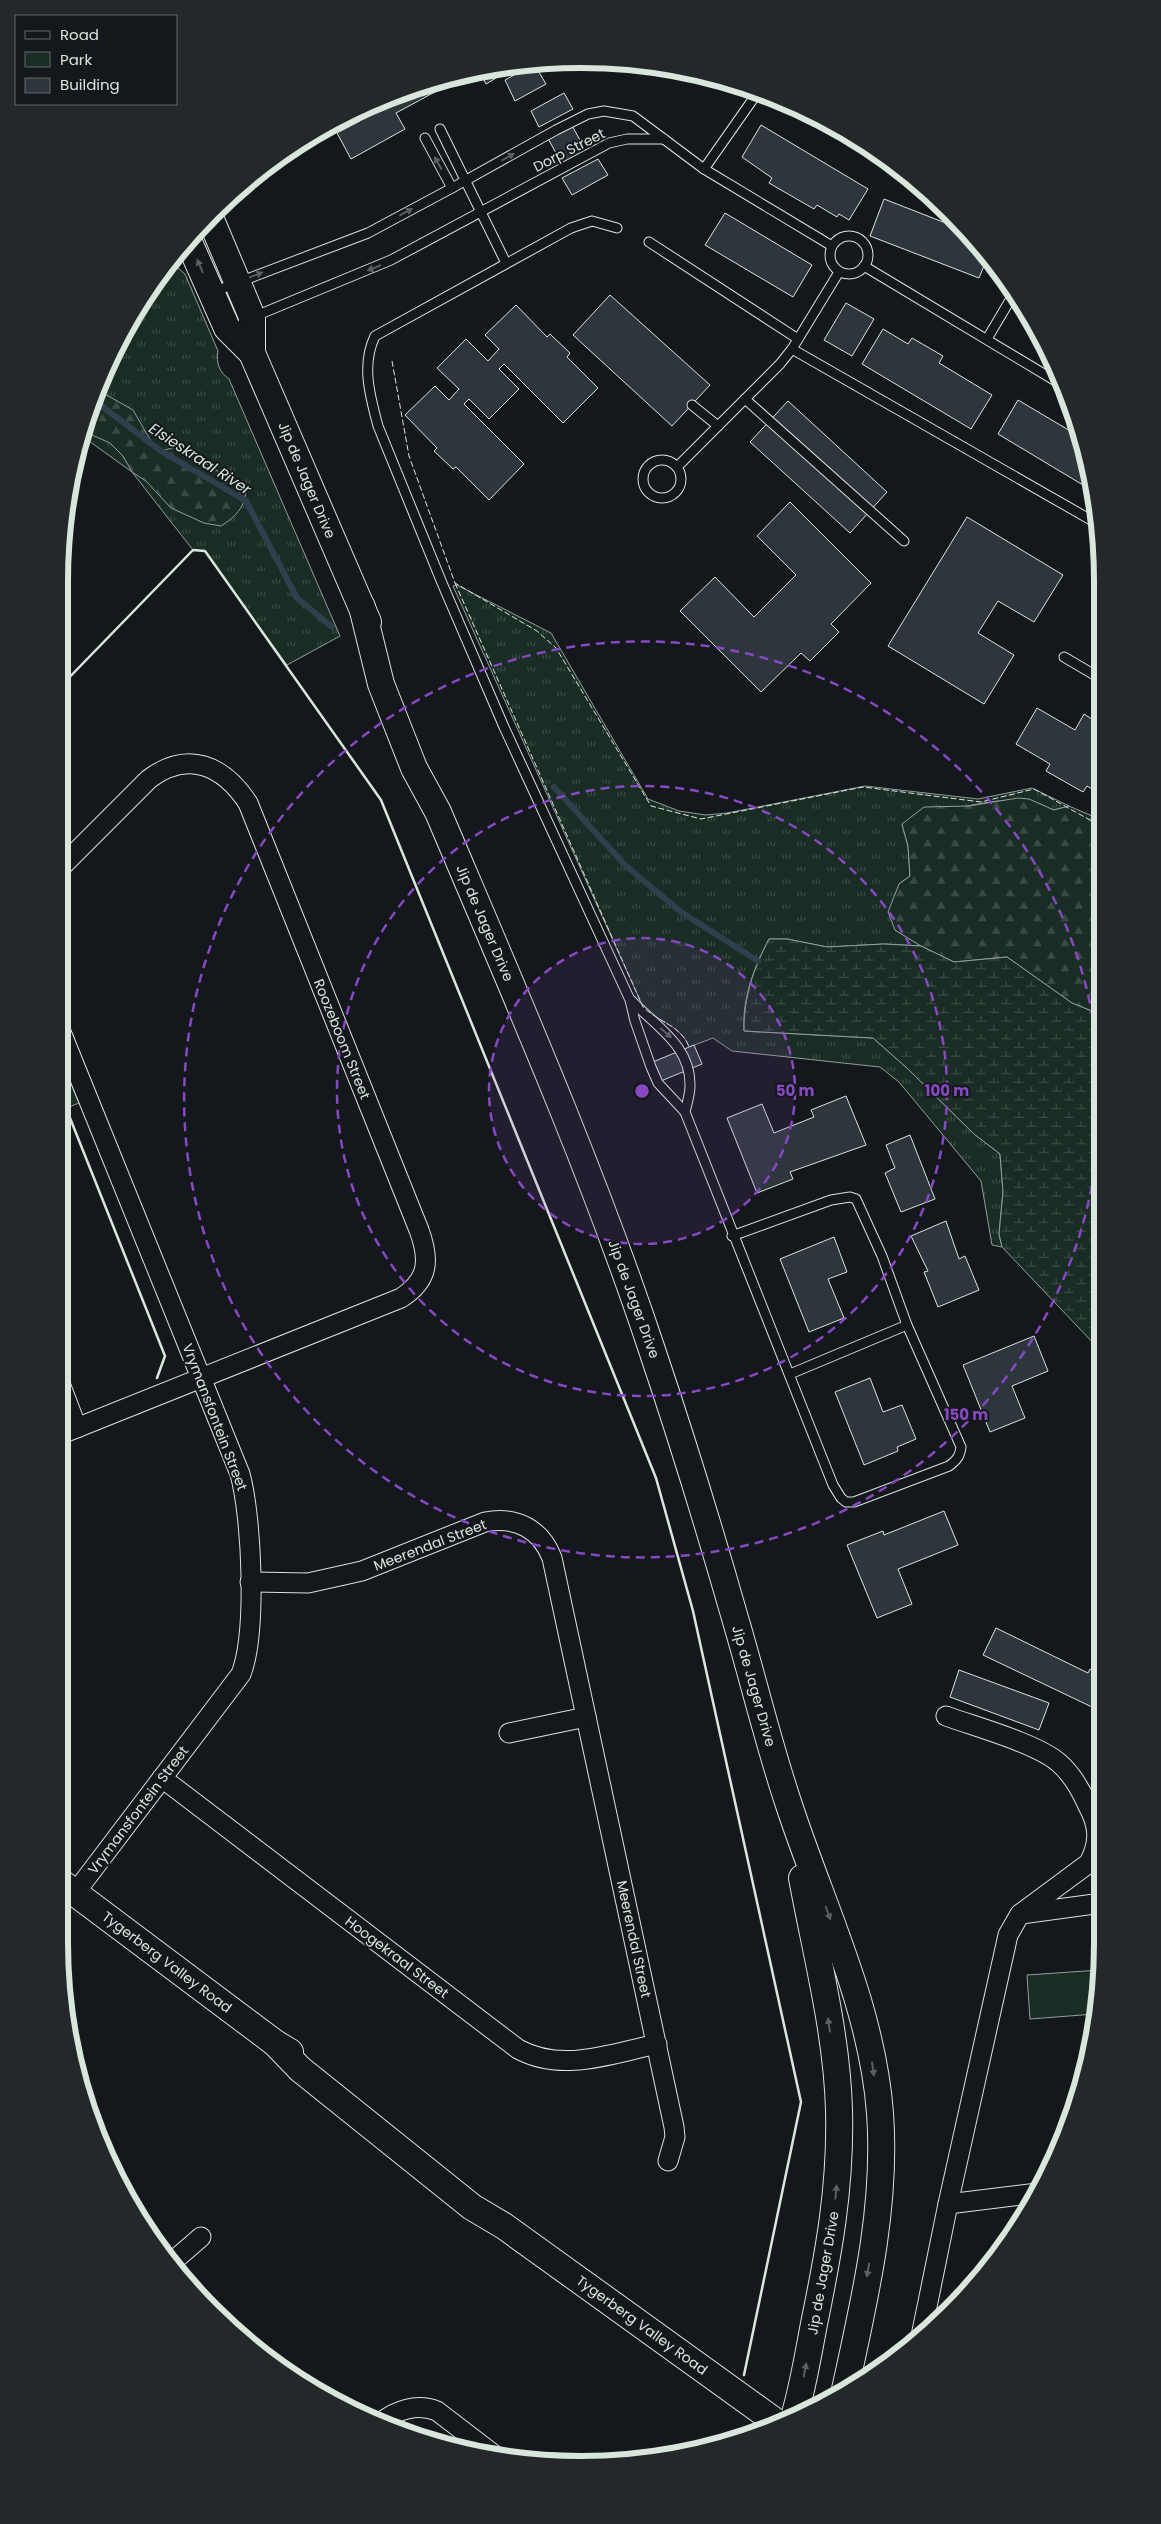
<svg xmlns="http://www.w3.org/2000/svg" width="1161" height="2524" font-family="Poppins,sans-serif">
  <defs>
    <pattern id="grass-tufts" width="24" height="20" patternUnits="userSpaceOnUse" patternTransform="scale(1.25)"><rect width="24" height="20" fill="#1a2d24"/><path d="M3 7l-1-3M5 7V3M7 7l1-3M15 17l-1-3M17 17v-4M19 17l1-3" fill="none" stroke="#3b4b43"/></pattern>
    <pattern id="forest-firs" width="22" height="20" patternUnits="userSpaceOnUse" patternTransform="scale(1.25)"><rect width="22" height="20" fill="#1a2d24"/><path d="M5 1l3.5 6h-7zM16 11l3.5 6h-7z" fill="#3b4b43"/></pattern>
    <pattern id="wetland-marsh" width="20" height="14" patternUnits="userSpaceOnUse" patternTransform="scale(1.25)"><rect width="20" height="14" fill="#1a2d24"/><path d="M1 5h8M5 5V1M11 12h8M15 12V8" fill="none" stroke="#3b4b43"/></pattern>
  </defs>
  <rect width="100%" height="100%" fill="#14181c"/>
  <g fill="url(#grass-tufts)" stroke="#939e99">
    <path d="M173,258L177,267L185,274L218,351C216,363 219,372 229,379L340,636L287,665L205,551L193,550L132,472L82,436L98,381L147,291Z"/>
    <path d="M457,585L551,633L648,799L679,811L706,815L727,813L865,786L978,799L1032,788L1069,806L1054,810C1048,809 1044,805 1040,804C1004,791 937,814 902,824L908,846L910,876L899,884L895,930L921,946L884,944L827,947L787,939H769C754,968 742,998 744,1031L873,1038L908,1069L974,1134L1000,1154L1003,1192L999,1234L1002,1247L992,1245L981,1181L899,1082L880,1067L732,1051L713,1038L689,1047C682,1026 658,1022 643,1007L453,586Z"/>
  </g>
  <g fill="url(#forest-firs)" stroke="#939e99">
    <path d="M96,389L133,410L151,441L161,451L180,446L246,490C245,508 235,517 221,526L204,523L171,508L146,481L132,472L123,456L110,443L83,431Z"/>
    <polygon points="1018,798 1029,799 1054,810 1069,806 1099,819 1099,1014 1072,1003 1007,957 954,962 921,946 895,930 888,912 899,884 910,876 908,846 902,824 924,807 969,806"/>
  </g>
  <path fill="url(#wetland-marsh)" stroke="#939e99" d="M769,939H787L827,947L884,944L921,946L954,962L1007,957L1072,1003L1099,1014L1100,1347H1097L1002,1247L999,1234L1003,1192L1000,1154L974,1134L908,1069L873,1038L744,1031C744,996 753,970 769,939Z"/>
  <g fill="#1a2d24" stroke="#939e99">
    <polygon points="59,1053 79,1103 59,1111"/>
    <polygon points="1100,1970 1095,2014 1030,2019 1027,1975"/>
  </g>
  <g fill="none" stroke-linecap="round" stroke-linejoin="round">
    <g stroke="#2f3f4d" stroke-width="6">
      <polyline points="94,395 103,407 161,451 246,501 297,598 332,627"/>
      <polyline points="554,787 625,865 681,912 758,961"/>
    </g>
  </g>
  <g fill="#2c363c" stroke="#d8e6dc">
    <polygon points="534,64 546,84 515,101 505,80"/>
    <polygon points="497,67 501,75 486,84 478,69"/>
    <polygon points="467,72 468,74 396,113 405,129 351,159 337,133 360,121 355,112 381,99"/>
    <polygon points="564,93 573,109 539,127 531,111"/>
    <polygon points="569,120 587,153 563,166 545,133"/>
    <polygon points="761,125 868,189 849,220 839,214 837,217 817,205 814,209 769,183 772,178 742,157"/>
    <polygon points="598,159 608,175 572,195 562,178"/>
    <polygon points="884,199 961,229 988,256 979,278 870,236"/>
    <polygon points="725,213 812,265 793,297 705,245"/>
    <polygon points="610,295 710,385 672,426 573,335"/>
    <polygon points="846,303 874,319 852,356 824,340"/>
    <polygon points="516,305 547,337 550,334 570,353 567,357 598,388 563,423 504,364 499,369 519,389 489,419 469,399 464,404 524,464 489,500 456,467 453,469 434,451 437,448 405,415 435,386 449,400 459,389 437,368 466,339 488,361 499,349 485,335"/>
    <polygon points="883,329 908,344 912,338 943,356 939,363 992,395 971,429 862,364"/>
    <polygon points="1018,400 1077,435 1090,485 1088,488 998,434"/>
    <polygon points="788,401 887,492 850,533 750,442"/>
    <polygon points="790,502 871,583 831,624 839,632 810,661 801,653 761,692 680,611 715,577 754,617 796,575 757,536"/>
    <polygon points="967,517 1063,575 1034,622 998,601 978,633 1014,655 984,704 888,646"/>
    <polygon points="1037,708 1075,730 1084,714 1098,723 1099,793 1087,786 1083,792 1046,771 1050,764 1016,744"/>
    <polygon points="694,1045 702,1064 656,1083 648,1064"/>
    <polygon points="846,1096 866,1145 790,1172 793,1179 757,1193 727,1118 762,1104 774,1133 814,1117 811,1110"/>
    <polygon points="910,1135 935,1199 901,1212 885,1173 895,1168 886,1145"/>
    <polygon points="946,1221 959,1259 965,1256 979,1290 938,1307 924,1272 928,1271 911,1236"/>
    <polygon points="834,1237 847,1272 828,1279 844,1318 809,1332 780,1259"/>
    <polygon points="1034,1336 1048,1371 1012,1386 1025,1418 990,1432 963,1365"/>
    <polygon points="870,1378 883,1412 902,1405 916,1439 897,1447 898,1451 864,1465 835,1392"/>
    <polygon points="944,1511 958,1545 898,1569 912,1604 877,1618 847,1545 883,1531 884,1535"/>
    <polygon points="996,1628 1088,1673 1090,1669 1101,1675 1101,1704 1095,1700 1092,1707 983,1655"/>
    <polygon points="959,1670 1049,1703 1039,1730 950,1697"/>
  </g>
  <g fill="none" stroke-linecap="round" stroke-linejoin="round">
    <defs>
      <g id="service">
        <polyline points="440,129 506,263"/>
        <polyline points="425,138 452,188"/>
        <polyline points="704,169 758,92"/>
        <path d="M617,228L592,221L571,228L375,336C361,365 370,396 378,426L442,583L504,727L630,1000L635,1021L651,1067L658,1083L685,1112L833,1485L841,1498L846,1502H854L949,1466C957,1460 960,1456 961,1447L907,1325L882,1256L856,1199L850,1197L831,1200L732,1236"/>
        <circle cx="849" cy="255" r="19"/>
        <polyline points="649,242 798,339"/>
        <polyline points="864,266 1064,386"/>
        <polyline points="213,292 368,233 452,188 556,130 588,114 604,111 633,116 704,169 832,246"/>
        <polyline points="253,317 391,260 609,143 627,139 664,139"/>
        <polyline points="987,339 1013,295"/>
        <polyline points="792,349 1098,524"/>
        <polyline points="745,399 904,541"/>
        <polyline points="692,405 718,426"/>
        <circle cx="662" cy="479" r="19"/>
        <polyline points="677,467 780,364 792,349 839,272"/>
        <polyline points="1064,657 1098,677"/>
        <path d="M631,1000C655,1026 691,1045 690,1086C690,1094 687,1104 685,1112"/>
        <polyline points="790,1374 907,1325"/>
      </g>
      <g id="minor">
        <path d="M59,1027L240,1474C252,1518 257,1633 241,1674L75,1893"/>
        <polyline points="59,1381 77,1428"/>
        <path d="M59,1435L401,1298C429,1280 430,1260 419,1230L248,803C223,765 188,750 149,779L59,869"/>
        <path d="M250,1582L308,1583L362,1571L485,1522C516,1516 541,1529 552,1558L674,2127L675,2137L668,2161"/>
        <polyline points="509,1733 586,1717"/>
        <path d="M162,1778L518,2049C562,2073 610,2054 657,2044"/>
        <polyline points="1021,1914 1102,1903"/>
        <polyline points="948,2204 1038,2193"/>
        <polyline points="171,2263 201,2237"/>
        <path d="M921,2336L948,2204L1008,1935L1020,1914L1089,1863C1100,1842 1099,1826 1088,1806C1081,1790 1071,1773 1058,1762C1035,1743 976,1727 946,1716"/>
        <path d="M380,2423C396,2410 417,2403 437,2411L497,2457"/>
      </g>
      <g id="secondary">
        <polyline points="209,215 252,317 252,353"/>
        <polyline points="188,240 227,328 252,353 368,622"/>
        <path d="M362,607L381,684L414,768L438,812C513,989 590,1164 651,1347C681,1436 709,1527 735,1618C753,1679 768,1742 788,1802C821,1904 872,2005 880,2113C887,2208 864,2302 844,2394"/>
        <polyline points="59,1881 275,2043 290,2052"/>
        <polyline points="275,2043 300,2069 472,2207 504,2226 779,2424"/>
        <path d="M794,2417C803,2387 808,2355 814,2324C829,2251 841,2186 839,2110C837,2033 816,1954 802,1878"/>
      </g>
    </defs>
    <use href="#service" stroke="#d8e6dc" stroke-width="11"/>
    <use href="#minor" stroke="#d8e6dc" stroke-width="21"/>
    <use href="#secondary" stroke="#d8e6dc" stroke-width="28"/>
    <use href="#service" stroke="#14181c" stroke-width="9"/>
    <use href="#minor" stroke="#14181c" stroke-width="19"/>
    <use href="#secondary" stroke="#14181c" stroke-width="26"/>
    <g stroke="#d8e6dc" stroke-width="1" stroke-dasharray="6 2.5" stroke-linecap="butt">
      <polyline points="392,361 409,456 455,583 537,631 556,648 651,806 701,819 863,787 981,802 1034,789 1099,825"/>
      <path d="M455,583L643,1007C658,1022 682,1026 689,1047"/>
    </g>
    <g stroke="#d8e6dc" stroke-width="2.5">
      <polyline points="59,688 193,550 205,551 381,800 656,1478 693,1611 801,2102 744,2375"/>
      <polyline points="59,1111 66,1108 165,1356 157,1378"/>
    </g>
  </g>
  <defs><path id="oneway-solid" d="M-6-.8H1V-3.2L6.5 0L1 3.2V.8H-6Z" transform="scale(1.25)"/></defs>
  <g fill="#59605f">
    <use href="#oneway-solid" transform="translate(508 157) rotate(-30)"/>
    <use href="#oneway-solid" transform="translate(438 163) rotate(-119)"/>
    <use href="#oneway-solid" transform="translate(406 212) rotate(-28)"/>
    <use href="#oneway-solid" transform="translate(200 266) rotate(-113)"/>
    <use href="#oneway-solid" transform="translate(374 268) rotate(158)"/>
    <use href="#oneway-solid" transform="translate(256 275) rotate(-21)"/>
    <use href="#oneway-solid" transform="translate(666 1033) rotate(41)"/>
    <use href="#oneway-solid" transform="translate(828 1913) rotate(70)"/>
    <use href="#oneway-solid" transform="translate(829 2025) rotate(-98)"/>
    <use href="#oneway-solid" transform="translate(873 2069) rotate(82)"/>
    <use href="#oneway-solid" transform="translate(836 2192) rotate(-85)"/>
    <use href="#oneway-solid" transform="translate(868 2270) rotate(100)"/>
    <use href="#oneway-solid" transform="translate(805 2370) rotate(-79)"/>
  </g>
  <circle cx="642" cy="1091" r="153" fill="#8948c3" fill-opacity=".12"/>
  <g fill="none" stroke="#8948c3" stroke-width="2.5" stroke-dasharray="9 6">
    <circle cx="642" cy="1091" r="153"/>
    <circle cx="642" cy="1091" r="305"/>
    <path d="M1100 1111A458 458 0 1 1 1099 1067"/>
  </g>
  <g text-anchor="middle" stroke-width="4" stroke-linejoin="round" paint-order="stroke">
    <g font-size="14" fill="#d8e6dc" stroke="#14181c">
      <text transform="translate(569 150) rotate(-27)" y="5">Dorp Street</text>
      <text transform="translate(307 480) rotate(67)" y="5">Jip de Jager Drive</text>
      <text transform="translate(485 923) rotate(67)" y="5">Jip de Jager Drive</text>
      <text transform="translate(342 1039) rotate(68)" y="5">Roozeboom Street</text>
      <text transform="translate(634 1299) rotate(70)" y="5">Jip de Jager Drive</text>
      <text transform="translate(215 1417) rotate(69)" y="5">Vrymansfontein Street</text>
      <text transform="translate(430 1545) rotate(-21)" y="5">Meerendal Street</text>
      <text transform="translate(754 1686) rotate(74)" y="5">Jip de Jager Drive</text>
      <text transform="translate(138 1810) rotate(-53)" y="5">Vrymansfontein Street</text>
      <text transform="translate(634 1939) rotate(78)" y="5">Meerendal Street</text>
      <text transform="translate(397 1957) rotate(37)" y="5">Hoogekraal Street</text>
      <text transform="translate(167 1962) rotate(37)" y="5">Tygerberg Valley Road</text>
      <text transform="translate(823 2273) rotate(-80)" y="5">Jip de Jager Drive</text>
      <text transform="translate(642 2325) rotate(36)" y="5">Tygerberg Valley Road</text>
    </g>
    <g font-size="15" font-style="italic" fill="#d8e6dc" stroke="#14181c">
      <text transform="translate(200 459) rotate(33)" y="5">Elsieskraal River</text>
    </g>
  </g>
  <path d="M0 0H1161V2524H0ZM581 68H581A513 513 0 0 1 1094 581V1943A513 513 0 0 1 581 2456H581A513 513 0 0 1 68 1943V581A513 513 0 0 1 581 68Z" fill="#24282b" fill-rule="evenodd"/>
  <path fill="none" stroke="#d8e6dc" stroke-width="6" d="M581 68H581A513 513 0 0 1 1094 581V1943A513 513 0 0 1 581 2456H581A513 513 0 0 1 68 1943V581A513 513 0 0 1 581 68Z"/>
  <circle cx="642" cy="1091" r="8" fill="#8948c3" stroke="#14181c" stroke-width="2.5"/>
  <g font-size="15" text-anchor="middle" font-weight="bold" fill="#8948c3" stroke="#14181c" stroke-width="4" stroke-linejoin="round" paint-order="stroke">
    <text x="795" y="1096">50 m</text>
    <text x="947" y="1096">100 m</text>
    <text x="966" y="1420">150 m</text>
  </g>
  <rect x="15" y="15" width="162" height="90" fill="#14181c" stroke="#626a69"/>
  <rect x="25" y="31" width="25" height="8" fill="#14181c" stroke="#626a69"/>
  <text x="60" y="40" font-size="15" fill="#d8e6dc">Road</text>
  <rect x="25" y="52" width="25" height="15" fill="#1a2d24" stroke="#626a69"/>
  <text x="60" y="65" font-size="15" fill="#d8e6dc">Park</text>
  <rect x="25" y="78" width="25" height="15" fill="#2c363c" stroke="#626a69"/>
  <text x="60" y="90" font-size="15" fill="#d8e6dc">Building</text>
</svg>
